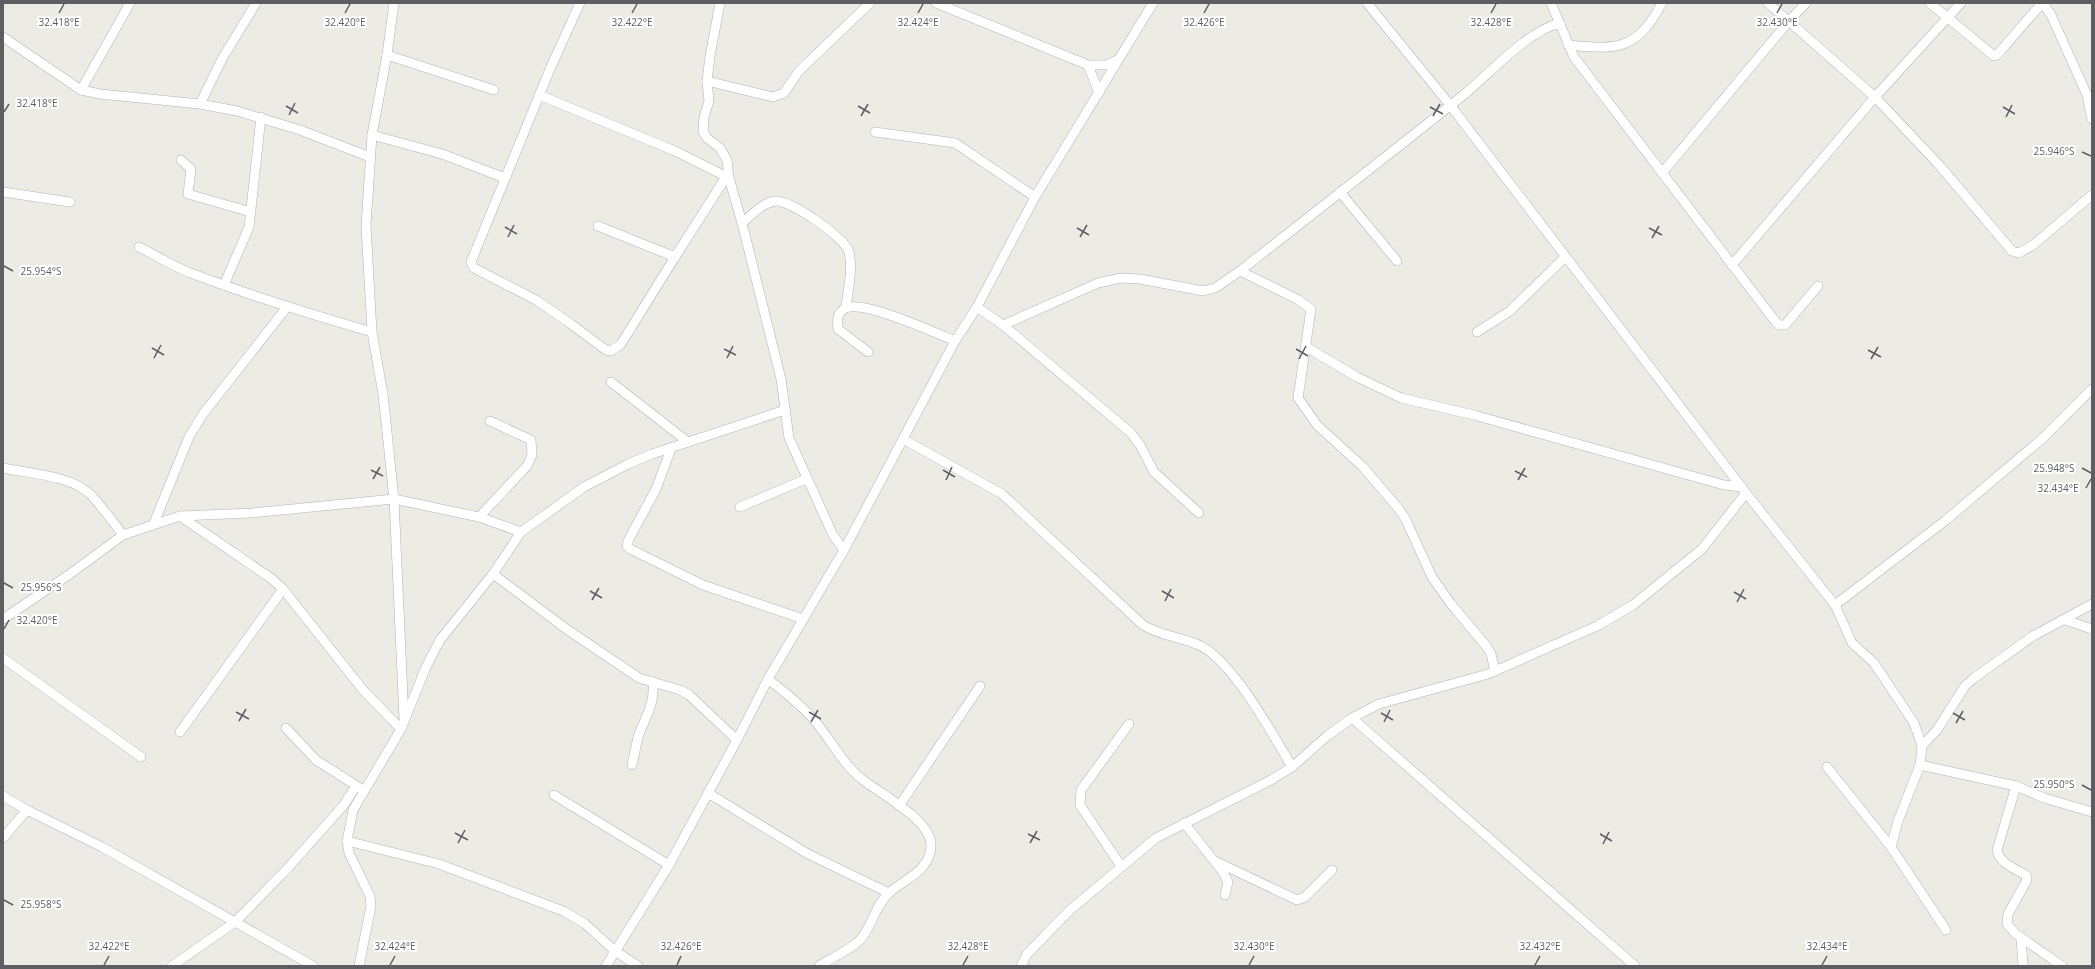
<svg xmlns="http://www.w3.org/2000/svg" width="2095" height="969" font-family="'Open Sans',sans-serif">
  <rect width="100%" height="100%" fill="#ecebe4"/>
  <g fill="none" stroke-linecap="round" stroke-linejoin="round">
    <defs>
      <g id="street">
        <polyline points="394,3 387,55 372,135 366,226 372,332 383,394 394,499 404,719"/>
        <polyline points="580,3 550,69 471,262 474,268 536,300 571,324 606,350 611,351 621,344 675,257"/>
        <polyline points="720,3 710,56 707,81 709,101 704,117 703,132 707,138 720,148 727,160 729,178 742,223 781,379 789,438 833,535 844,550"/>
        <polyline points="936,3 1088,65 1106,65 1117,60"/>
        <polyline points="1367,3 1450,105 1746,493 1835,605 1852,643 1874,663 1914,723 1922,746 1920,765 1898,821 1891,847 1946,930"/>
        <polyline points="1551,3 1574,57 1775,321 1779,325 1785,325 1818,286"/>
        <polyline points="1768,3 1875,97 1940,166 2012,251 2019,253 2033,245 2092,195"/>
        <polyline points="1930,3 1994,56 1997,55 2042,3"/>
        <polyline points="2043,3 2051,15 2087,95 2092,119"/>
        <polyline points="3,37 81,90 100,94 200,104 237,111 300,130 370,157"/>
        <path d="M1568,45C1618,50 1637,50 1662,3"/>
        <polyline points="387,55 494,90"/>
        <polyline points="1088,65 1099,93"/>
        <polyline points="707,81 773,97 784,93 799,71 870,3"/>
        <polyline points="81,90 130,3"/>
        <polyline points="539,95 675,151 729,178"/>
        <polyline points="200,104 222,59 256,3"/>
        <polyline points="875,132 955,143 1035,197"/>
        <polyline points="372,135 442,154 505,178"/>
        <polyline points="181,160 191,169 188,194 251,212"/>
        <polyline points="1662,173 1789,21 1806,3"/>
        <polyline points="3,192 70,202"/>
        <polyline points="1340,192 1397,261"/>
        <path d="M742,223C752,215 762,203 775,201C790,199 845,238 849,252C853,269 848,291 846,307"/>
        <polyline points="598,226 675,257 726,177"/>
        <path d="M139,247C155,255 171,265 188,272C248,295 310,314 372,332"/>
        <polyline points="1732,265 1875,97 1961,3"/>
        <polyline points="1240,271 1297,299 1311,309 1298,398 1317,425 1363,467 1398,508 1405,518 1432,577 1451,604 1487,647 1491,654 1495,671"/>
        <polyline points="224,285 249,227 261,117"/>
        <path d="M977,307L1003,325L1098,283L1121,278L1140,279L1203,291L1215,288L1240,271C1315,212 1391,153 1466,93C1492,71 1528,31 1560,23"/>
        <polyline points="1003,325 1131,433 1140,445 1154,472 1199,513"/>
        <polyline points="1477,332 1510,311 1565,257"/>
        <polyline points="1306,347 1357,377 1401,398 1474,415 1724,485 1742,487"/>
        <path d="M868,352L838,329C837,320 837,312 846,308C864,300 936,333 955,341"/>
        <polyline points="611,382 688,442"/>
        <path d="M903,439L1002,494L1143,625C1162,637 1184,637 1203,647C1236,667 1272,733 1292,767"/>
        <polyline points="671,449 656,489 629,539 627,546 630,549 703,585 803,619"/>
        <path d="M3,468C31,474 72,475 92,496C103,508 113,522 123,535"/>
        <polyline points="740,507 806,479"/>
        <polyline points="180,516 272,579 283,589 363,690 401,729"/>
        <polyline points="479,517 527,466 532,455 531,440 490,421"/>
        <polyline points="154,523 189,437 203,414 287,307"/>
        <polyline points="493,574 565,628 639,678 680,690 689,695 737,740"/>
        <polyline points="1835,605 1946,520 2043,438 2092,389"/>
        <polyline points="3,619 70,574 123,535 180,516 252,513 394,499 479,517 521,532"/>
        <polyline points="2065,620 2092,629"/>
        <polyline points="3,658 141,757"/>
        <path d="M768,679C784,692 802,705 815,721C831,740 843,765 863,780C881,794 931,820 931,845C931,871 904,879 889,893C874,906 872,929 858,942C847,951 832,958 819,966"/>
        <polyline points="1352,718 1635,966"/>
        <polyline points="286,728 316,760 360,788"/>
        <polyline points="180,732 283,589"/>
        <polyline points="1922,746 1937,730 1965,686 1974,678 2033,636 2092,604"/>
        <path d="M632,765C634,756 636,746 638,737C645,717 655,705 653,682"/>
        <polyline points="1920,765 2016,786 2044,798 2092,812"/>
        <polyline points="1827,767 1891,847"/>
        <path d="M2016,786L1997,850C1999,863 2015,869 2026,875L2027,880L2008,914L2007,924L2016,934L2062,966"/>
        <polyline points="708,793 808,854 889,893"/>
        <polyline points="554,795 669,865"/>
        <polyline points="3,796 27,810 102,847 313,966"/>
        <polyline points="899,806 980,686"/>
        <polyline points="1184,823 1223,872 1228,882 1225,895"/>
        <polyline points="3,838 27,810"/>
        <polyline points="347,841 439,864 563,911 584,923 615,951 638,966"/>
        <polyline points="1217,862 1297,900 1305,897 1332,870"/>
        <polyline points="1121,866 1080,805 1081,790 1129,724"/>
        <polyline points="2021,937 2023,966"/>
        <polyline points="172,966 235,922 286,870 343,806 356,786"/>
        <polyline points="359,966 371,906 370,896 349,853 347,841 353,810 401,729 426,667 440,640 493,574 521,532 584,487 628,464 652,454 785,410"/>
        <polyline points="606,966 669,865 737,740 768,679 844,550 955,341 977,307 1035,197 1153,3"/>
        <polyline points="1021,966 1027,954 1070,910 1156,838 1271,780 1292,767 1327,736 1352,718 1379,704 1488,674 1597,626 1633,605 1702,549 1746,493"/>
      </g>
    </defs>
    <use href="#street" stroke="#b1b3b7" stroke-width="10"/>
    <use href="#street" stroke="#fff" stroke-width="9"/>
  </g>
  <path fill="none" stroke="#5c5e62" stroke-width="1.5" d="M59,13L64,4M345,13L350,4M632,13L637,4M918,13L923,4M1204,13L1209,4M1491,13L1496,4M1777,13L1782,4M286,106L298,113M858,106L870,113M1430,107L1443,114M2003,107L2015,114M4,112L9,104M289,115L295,103M861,116L868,104M1433,116L1440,104M2006,117L2012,105M2082,152L2091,156M505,227L517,234M1077,228L1089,235M1649,228L1662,235M508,237L514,225M1080,237L1087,225M1652,238L1659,226M4,266L13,271M152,348L164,355M724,349L736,355M1296,349L1308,356M1868,350L1881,357M154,358L161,345M727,358L733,346M1299,359L1306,346M1871,359L1878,347M2082,468L2091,473M371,470L383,476M943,470L955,477M1515,471L1527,477M373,479L380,467M946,480L952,467M1518,480L1525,468M2086,488L2091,479M4,583L13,588M590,591L602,598M1162,591L1174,598M1734,592L1746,599M592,600L599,588M1165,601L1171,589M1737,602L1744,589M4,629L9,620M236,712L249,719M809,712L821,719M1381,713L1393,720M1953,713L1965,720M239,721L246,709M811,722L818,710M1384,722L1390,710M1956,723L1963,711M2082,785L2091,790M455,833L468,840M1028,834L1040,840M1600,834L1612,841M458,843L465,830M1030,843L1037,831M1603,844L1609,832M4,900L13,905M104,965L109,956M390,965L395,956M677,965L681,956M963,965L968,956M1249,965L1254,956M1535,965L1540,956M1822,965L1827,956"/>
  <g font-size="10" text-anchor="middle" fill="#5c5e62" stroke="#fff" stroke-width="4" stroke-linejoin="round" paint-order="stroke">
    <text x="59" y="26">32.418°E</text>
    <text x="345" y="26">32.420°E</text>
    <text x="632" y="26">32.422°E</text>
    <text x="918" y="26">32.424°E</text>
    <text x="1204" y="26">32.426°E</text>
    <text x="1491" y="26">32.428°E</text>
    <text x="1777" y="26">32.430°E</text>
    <text x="37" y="107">32.418°E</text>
    <text x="2054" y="155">25.946°S</text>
    <text x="41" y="275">25.954°S</text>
    <text x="2054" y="472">25.948°S</text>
    <text x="2058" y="492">32.434°E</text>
    <text x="41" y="591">25.956°S</text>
    <text x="37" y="624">32.420°E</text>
    <text x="2054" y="788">25.950°S</text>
    <text x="41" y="908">25.958°S</text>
    <text x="109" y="950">32.422°E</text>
    <text x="395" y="950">32.424°E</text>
    <text x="681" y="950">32.426°E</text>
    <text x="968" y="950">32.428°E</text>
    <text x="1254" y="950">32.430°E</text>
    <text x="1540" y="950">32.432°E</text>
    <text x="1827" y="950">32.434°E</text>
  </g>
  <rect width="2095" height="969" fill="none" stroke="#5c5e62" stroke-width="8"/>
</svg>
